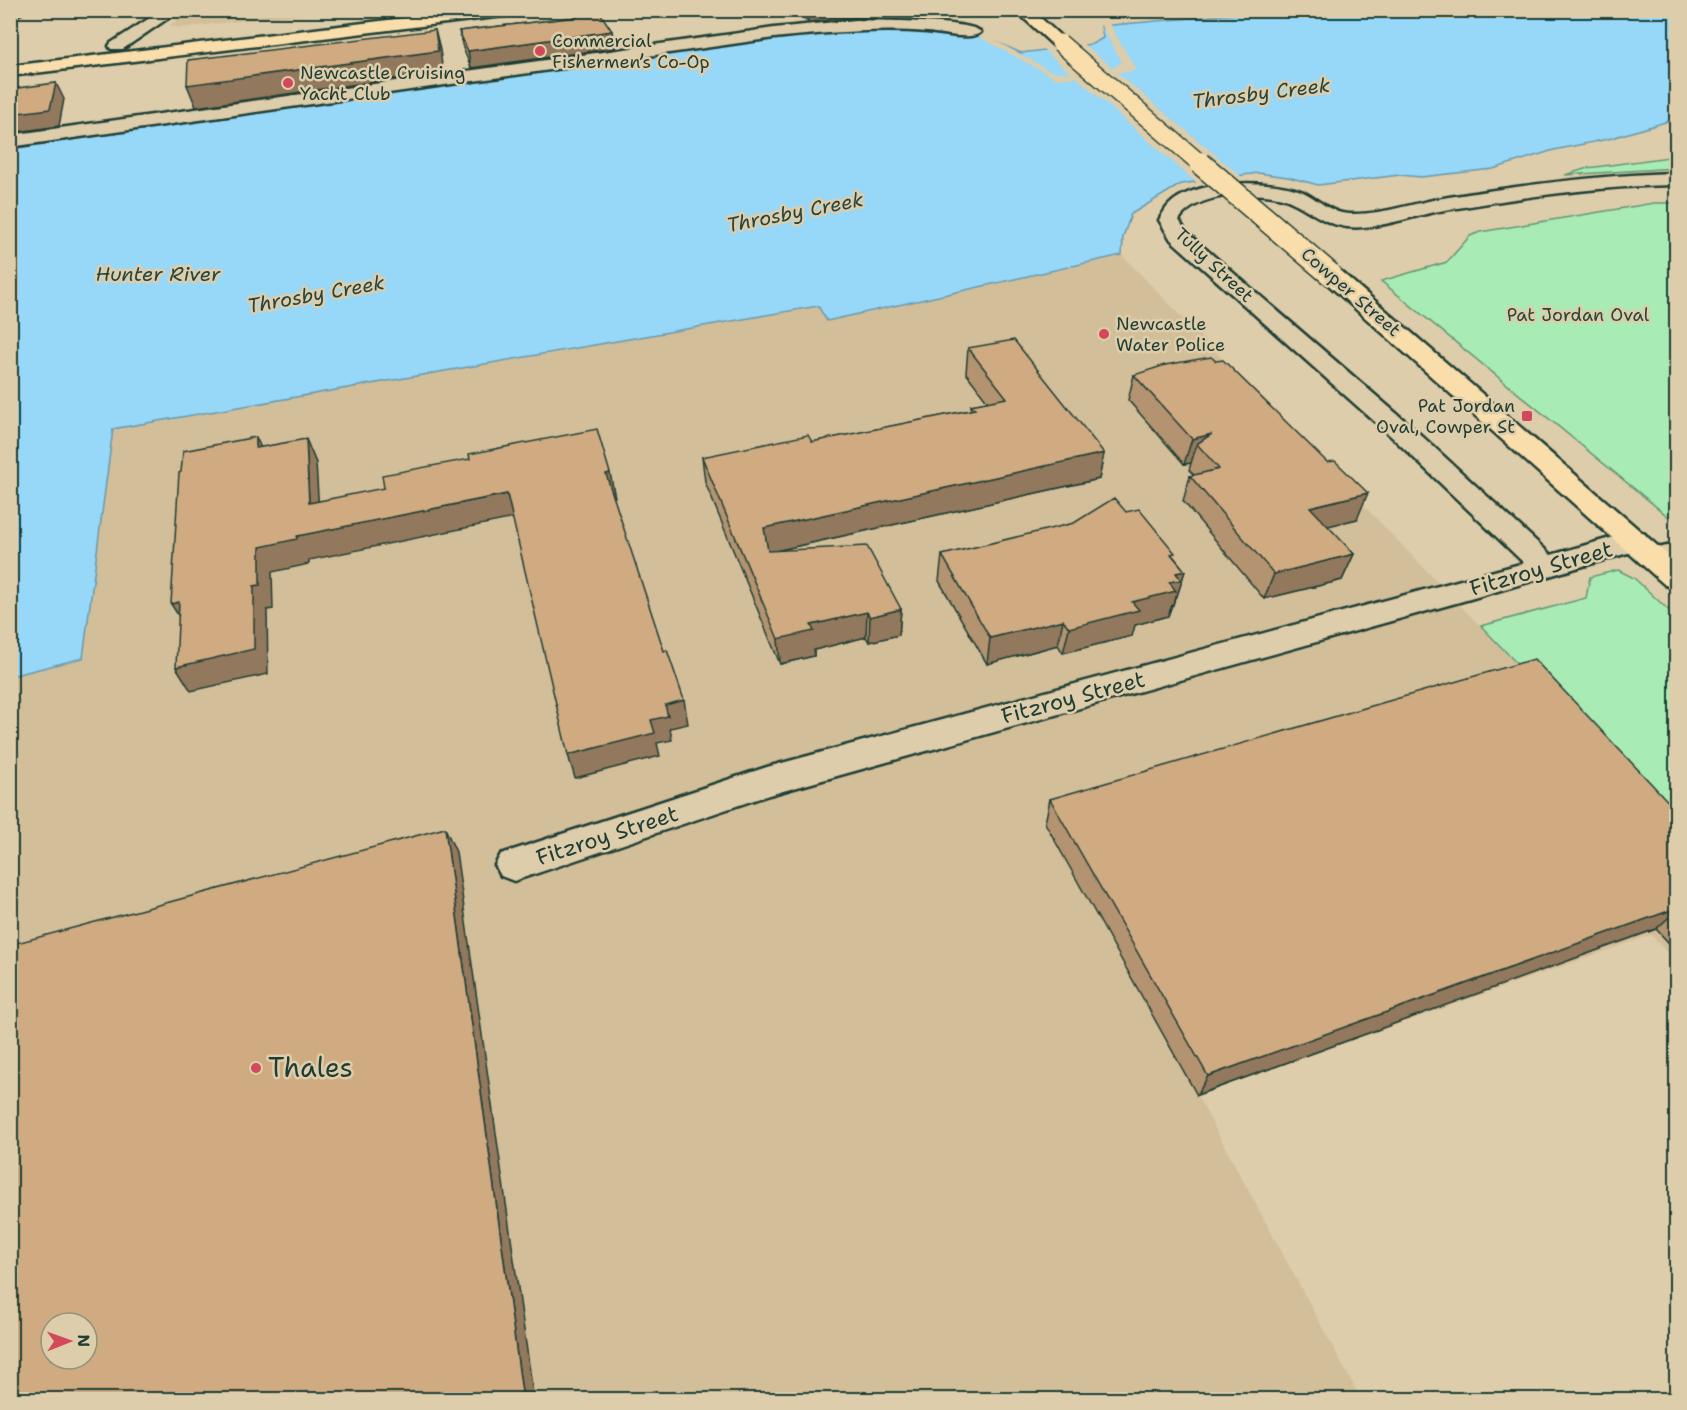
<svg xmlns="http://www.w3.org/2000/svg" width="1687" height="1410" font-family="'Shantell Sans',sans-serif">
  <rect width="100%" height="100%" fill="#decdaa"/>
  <filter id="ink" filterUnits="userSpaceOnUse"><feTurbulence type="fractalNoise" baseFrequency=".0167" numOctaves="2"/><feDisplacementMap in="SourceGraphic" scale="12" xChannelSelector="R" yChannelSelector="G"/><feConvolveMatrix kernelMatrix="1 2 1 2 8 2 1 2 1" color-interpolation-filters="sRGB"/></filter>
  <g filter="url(#ink)">
    <g fill="#d3be9a" fill-rule="evenodd">
      <polygon points="192,10 330,10 330,11 180,28 170,25"/>
      <path d="M1122,255L1676,829V963L1651,935L1197,1095L1361,1399H11L10,676L83,658L113,430L818,306L828,320ZM51,1323H87V1359H51Z"/>
    </g>
    <g fill="#a8ebb5" stroke="#649474" stroke-width="1.5">
      <polygon points="1676,156 1676,168 1565,175 1588,168"/>
      <polygon points="1654,203 1676,203 1676,523 1381,281 1447,262 1470,236 1480,232"/>
      <polygon points="1618,570 1634,578 1676,617 1676,817 1667,820 1481,626 1586,598 1590,577"/>
    </g>
    <polygon fill="#97d7f8" stroke="#6799aa" stroke-width="1.5" points="1270,11 1676,11 1676,119 1608,139 1554,150 1493,169 1421,177 1400,175 1318,185 1288,177 1258,173 1181,184 1131,214 1123,237 1122,255 827,321 818,306 113,429 83,658 11,676 10,149 418,87 803,34 881,31 978,34 1021,53 1092,44 1103,38 1101,26"/>
    <polygon fill="#decdaa" points="1109,23 1136,70 1117,73 1243,178 1198,184 1076,77 1057,79 972,33 982,33 1050,71 1068,73 1070,73 1043,49 1081,42 1113,68 1122,62 1100,24"/>
    <g fill="none" stroke-linecap="round" stroke-linejoin="round">
      <defs>
        <g id="minor">
          <polygon points="162,10 180,10 123,49 111,49 109,46 111,43"/>
          <path d="M396,10H412C408,16 404,17 398,15Z"/>
          <path d="M856,20C876,21 971,20 981,32C973,41 940,33 927,32C876,28 825,33 774,38L10,147V135L774,28Z"/>
          <path d="M1676,173V185C1598,186 1522,197 1445,210C1414,215 1379,230 1347,227C1322,224 1307,207 1285,199C1257,190 1196,192 1179,220L1186,232L1411,426L1551,555L1635,531L1645,534L1649,541L1645,548L1470,599L769,795L514,881L501,876L495,865L501,854L767,767L1524,563L1393,438L1171,240L1159,220C1162,215 1165,209 1169,205C1194,179 1269,179 1301,191C1317,198 1331,214 1350,214C1383,215 1416,202 1449,197C1524,185 1599,175 1676,173Z"/>
          <polygon points="1676,544 1676,564 1654,568 1644,565 1639,558 1644,551"/>
        </g>
        <g id="major">
          <polygon points="1015,10 1032,10 1068,43 1066,46 1054,46"/>
          <polygon points="1330,267 1338,269 1676,562 1676,588 1665,585 1322,279 1319,274 1322,269"/>
        </g>
        <polygon id="highway" points="470,10 519,10 512,15 10,76 10,66"/>
      </defs>
      <use href="#minor" stroke="#1f3d34" stroke-width="5"/>
      <use href="#major" stroke="#1f3d34" stroke-width="5"/>
      <use href="#highway" stroke="#1f3d34" stroke-width="5"/>
      <use href="#minor" fill="#decdaa" fill-rule="evenodd"/>
      <use href="#major" fill="#f9deab" fill-rule="evenodd"/>
      <use href="#highway" fill="#f9deab" fill-rule="evenodd"/>
      <defs>
        <polyline id="major-bridge-far1" points="1060,43 1202,165"/>
        <polyline id="major-bridge" points="1200,163 1330,274"/>
      </defs>
      <use href="#major-bridge-far1" stroke="#1f3d34" stroke-width="20" stroke-linecap="butt"/>
      <use href="#major-bridge" stroke="#1f3d34" stroke-width="25" stroke-linecap="butt"/>
      <use href="#major-bridge-far1" stroke="#f9deab" stroke-width="17"/>
      <use href="#major-bridge" stroke="#f9deab" stroke-width="22"/>
    </g>
    <g fill="#b39370" stroke="#1f3d34" stroke-width="1.5">
      <polygon points="796,10 898,10 897,18 856,18 808,22"/>
      <polygon points="577,17 615,48 471,68 463,48 459,31"/>
      <polygon points="968,348 1104,453 1099,479 775,551 901,609 899,635 869,642 866,637 814,650 814,656 780,664 705,482 702,457 812,442 971,410 971,405 988,402 966,373"/>
      <polygon points="1134,375 1357,519 1327,526 1354,554 1342,580 1264,599 1183,501 1190,476 1194,475 1189,470 1191,463 1184,464 1128,400"/>
      <polygon points="1126,512 1174,557 1185,571 1177,596 1175,597 1173,605 1172,605 1168,616 1135,625 1132,636 1063,653 1058,645 987,664 939,581 942,555"/>
      <polygon points="1050,799 1677,811 1677,952 1656,929 1197,1095 1045,823"/>
    </g>
    <g fill="#92785b" stroke="#1f3d34" stroke-width="1.5">
      <polygon points="10,10 30,10 10,21"/>
      <polygon points="808,10 856,10 856,18 808,22"/>
      <polygon points="435,30 440,50 443,72 196,107 187,85"/>
      <polygon points="612,31 615,48 471,68 468,51"/>
      <polygon points="56,83 64,99 59,126 10,133 10,114"/>
      <polygon points="1212,434 1197,444 1191,463 1184,464 1192,439"/>
      <polygon points="256,437 267,461 256,448"/>
      <polygon points="306,439 316,463 320,528 309,503"/>
      <polygon points="1104,453 1099,479 766,553 764,528"/>
      <polygon points="610,473 615,497 611,498 606,474"/>
      <polygon points="1368,493 1357,519 1300,533 1310,507"/>
      <polygon points="507,494 514,518 309,560 309,564 272,572 273,609 267,610 268,674 191,691 176,667 260,547 297,536"/>
      <polygon points="1354,554 1342,580 1264,599 1274,574"/>
      <polygon points="1185,571 1177,596 1175,597 1173,605 1172,605 1168,616 1135,625 1132,636 1063,653 1069,628 1169,582 1176,573"/>
      <polygon points="179,602 186,628 171,604"/>
      <polygon points="901,609 899,635 869,642 870,617"/>
      <polygon points="867,612 866,637 814,650 814,656 780,664 778,639 811,625"/>
      <polygon points="1063,620 1058,645 987,664 990,638"/>
      <polygon points="684,700 688,724 670,728 672,740 657,743 660,756 575,778 568,755 651,720 665,705"/>
      <polygon points="445,828 456,852 534,1400 523,1400"/>
      <polygon points="1677,908 1677,910 1656,929 1197,1095 1208,1076"/>
    </g>
    <g fill="#d0ab82" stroke="#1f3d34" stroke-width="1.5" fill-rule="evenodd">
      <polygon points="577,10 598,10 612,31 468,51 459,31 577,17"/>
      <polygon points="435,30 438,51 187,85 188,60"/>
      <polygon points="56,83 50,109 10,114 10,89"/>
      <polygon points="1014,340 1104,453 764,528 768,551 867,546 901,609 870,617 867,612 811,625 814,631 778,639 702,457 808,435 812,442 975,409 971,405 1007,398 968,348"/>
      <polygon points="1211,357 1216,361 1223,360 1327,462 1335,461 1368,493 1310,507 1354,554 1274,574 1190,476 1219,469 1197,444 1212,434 1192,439 1134,375 1165,365"/>
      <polygon points="597,429 610,473 606,474 664,651 667,650 684,700 665,705 668,716 651,720 655,733 568,755 507,494 297,536 297,539 260,547 260,585 254,586 254,649 176,667 179,602 171,604 179,473 181,472 183,451 256,437 256,448 306,439 309,503 384,488 382,475 470,459 469,454"/>
      <polygon points="1114,498 1126,512 1139,509 1175,553 1171,554 1185,571 1176,573 1181,580 1169,582 1176,591 1132,602 1139,610 1069,628 1063,620 990,638 942,555 1074,523"/>
      <polygon points="1534,659 1677,811 1677,908 1208,1076 1050,799"/>
      <path d="M445,828L523,1400H10V962L13,944ZM51,1323H87V1359H51Z"/>
    </g>
  </g>
  <g fill="#d1495b" stroke="#decdaa" stroke-width="2">
    <circle cx="540" cy="51" r="6"/>
    <circle cx="288" cy="83" r="6"/>
    <circle cx="1104" cy="334" r="6"/>
    <rect x="1521" y="410" width="12" height="12" rx="3"/>
    <circle cx="256" cy="1068" r="6"/>
  </g>
  <g text-anchor="middle" stroke-width="5" stroke-linejoin="round" paint-order="stroke">
    <g font-size="18" fill="#1f3d34" stroke="#decdaa" text-anchor="start">
      <text x="552" y="47">Commercial<tspan x="552" dy="21">Fishermen’s Co-Op</tspan></text>
      <text x="300" y="79">Newcastle Cruising<tspan x="300" dy="21">Yacht Club</tspan></text>
      <text x="1116" y="330">Newcastle<tspan x="1116" dy="21">Water Police</tspan></text>
      <text x="1515" y="412" text-anchor="end">Pat Jordan<tspan x="1515" dy="21">Oval, Cowper St</tspan></text>
    </g>
    <g font-size="18" fill="#1f3d34" stroke="#decdaa">
      <text transform="translate(1214 265) rotate(43)" y="6">Tully Street</text>
      <text transform="translate(1351 292) rotate(41)" y="6">Cowper Street</text>
    </g>
    <g font-size="18" fill="#26463a" stroke="#decdaa">
      <text x="1578" y="321">Pat Jordan Oval</text>
    </g>
    <g font-size="20" font-style="italic" fill="#25453e" stroke="#decdaa">
      <text transform="translate(1261 93) rotate(-7)" y="7">Throsby Creek</text>
      <text transform="translate(795 212) rotate(-11)" y="7">Throsby Creek</text>
      <text x="158" y="281">Hunter River</text>
      <text transform="translate(316 294) rotate(-10)" y="7">Throsby Creek</text>
    </g>
    <g font-size="22" fill="#1f3d34" stroke="#decdaa">
      <text transform="translate(1541 568) rotate(-16)" y="8">Fitzroy Street</text>
      <text transform="translate(1073 697) rotate(-15)" y="8">Fitzroy Street</text>
      <text transform="translate(607 835) rotate(-18)" y="8">Fitzroy Street</text>
    </g>
    <g font-size="27" fill="#1f3d34" stroke="#decdaa" text-anchor="start">
      <text x="268" y="1077">Thales</text>
    </g>
  </g>
  <rect width="1687" height="1410" fill="none" stroke="#decdaa" stroke-width="36"/>
  <rect x="18" y="18" width="1651" height="1374" fill="none" stroke="#1f3d34" stroke-width="2" filter="url(#ink)"/>
  <g transform="translate(69 1341) rotate(89)"><circle r="28" fill="#decdaa" stroke="#92937b" stroke-width="1.5"/>
  <path d="M0-4.5L10 22L0 15L-10 22Z" fill="#d1495b"/>
  <text y="-9" font-size="16" font-weight="bold" text-anchor="middle" fill="#1f3d34">N</text>
  </g>
</svg>
